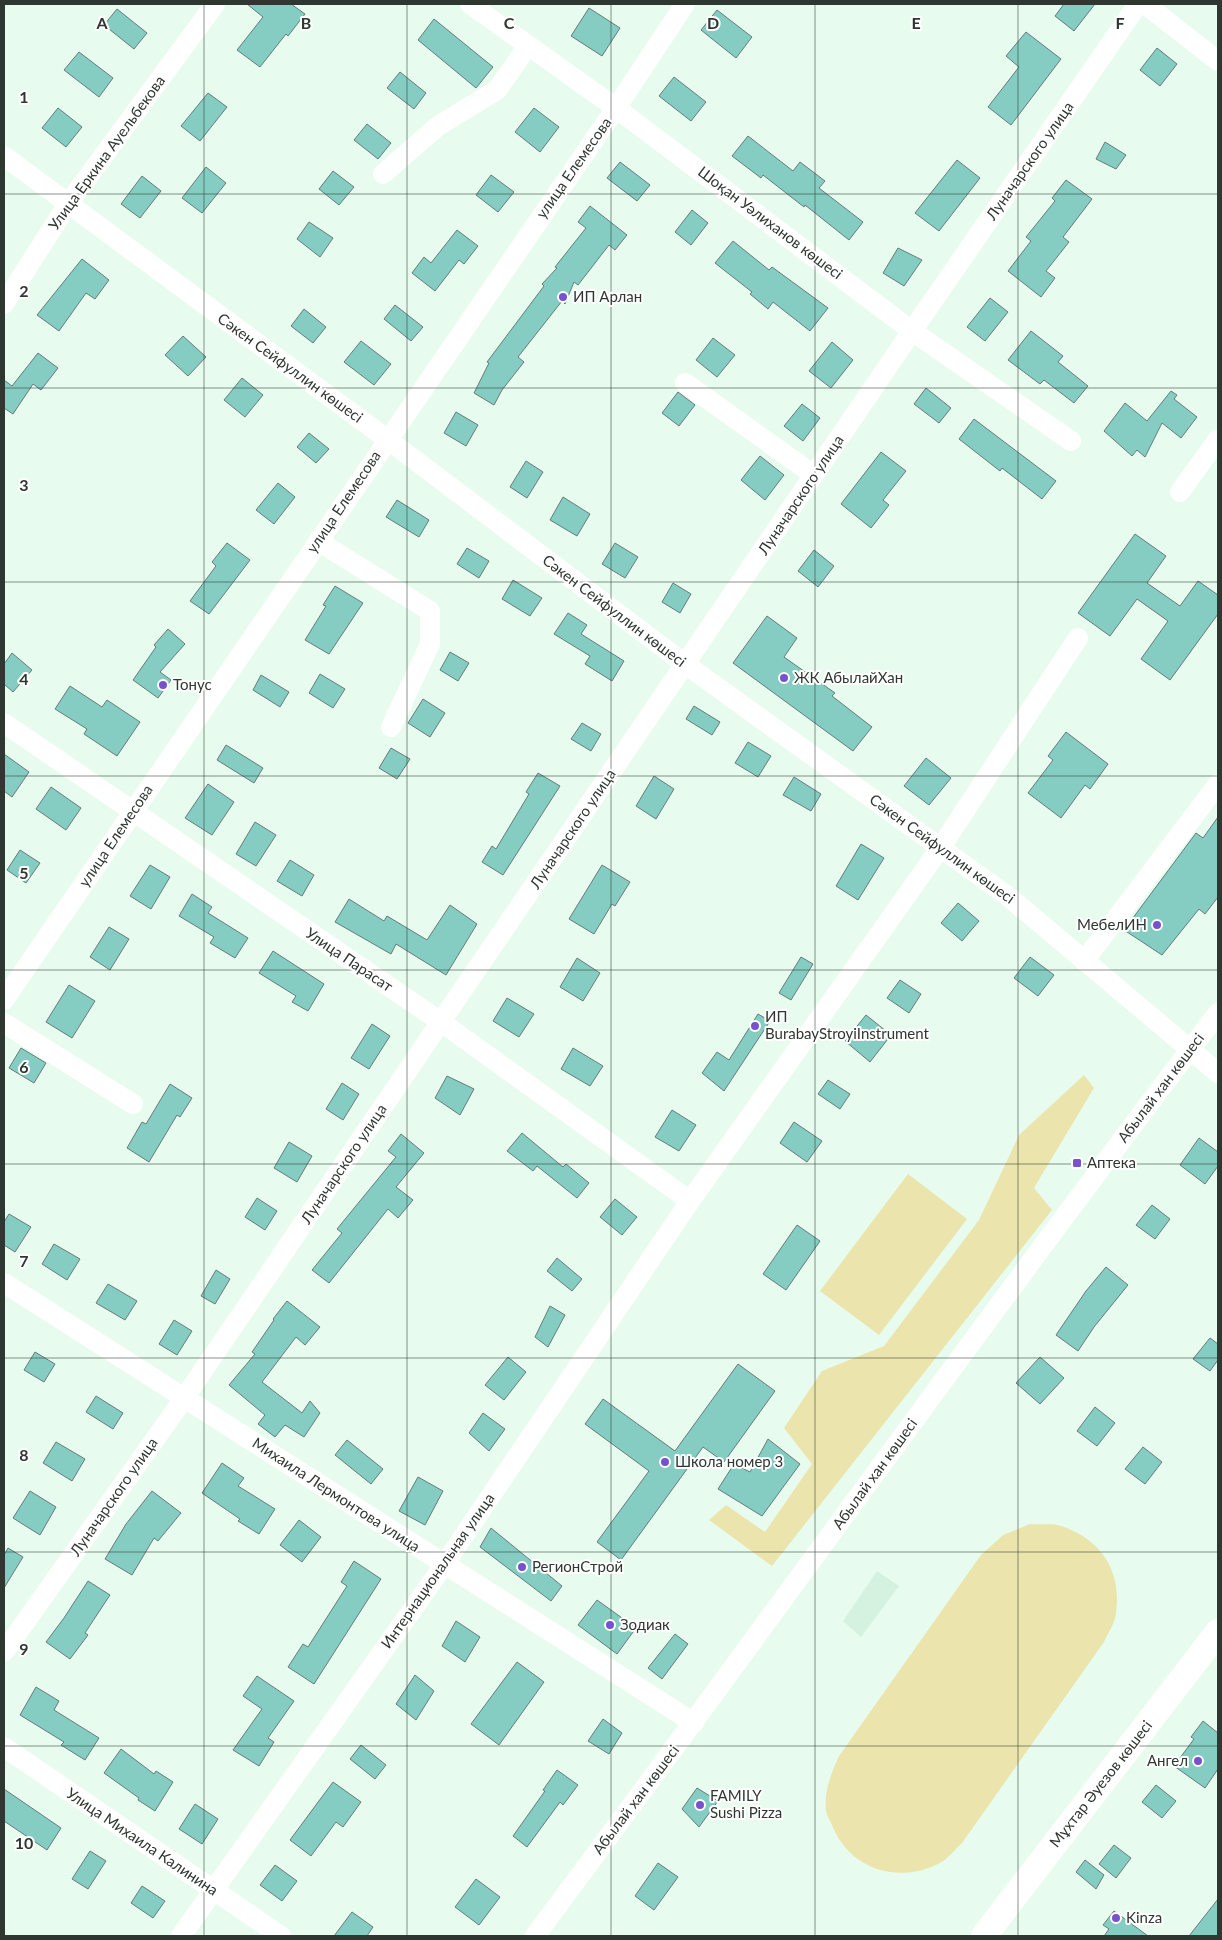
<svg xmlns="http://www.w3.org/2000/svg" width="1222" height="1940" font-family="Lato,sans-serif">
  <rect width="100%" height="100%" fill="#e7fcee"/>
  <polygon fill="#d5f1df" points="877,1571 899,1586 861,1637 843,1621"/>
  <g fill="#ebe5ad">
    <polygon points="1084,1075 1094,1088 1034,1188 1052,1210 772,1566 709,1520 726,1505 765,1532 812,1464 784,1428 822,1371 884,1346 979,1220 1019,1135"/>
    <polygon points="908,1174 967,1219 879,1335 820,1291"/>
    <path d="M1030,1524C1040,1525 1052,1523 1061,1526C1101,1539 1122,1571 1116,1613C1115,1623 1108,1633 1104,1642L962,1843C955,1849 948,1859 940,1863C898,1885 849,1869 832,1825C830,1821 827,1816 826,1811C824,1790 831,1774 839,1756L981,1555L1003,1535Z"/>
  </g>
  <g fill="#85cdc2" stroke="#657d79">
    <polygon points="247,4 291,4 305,14 288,36 286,34 260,67 237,50 263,17"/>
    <polygon points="1064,4 1095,4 1074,31 1055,16"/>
    <polygon points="589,8 620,28 602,56 571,36"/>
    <polygon points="117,9 147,33 134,49 104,25"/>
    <polygon points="717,10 752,37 736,58 701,30"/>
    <polygon points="434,19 493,67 476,88 418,40"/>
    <polygon points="1026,32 1061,59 1011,125 988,107 1019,67 1006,56"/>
    <polygon points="1157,48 1177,64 1160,86 1140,70"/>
    <polygon points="79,52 113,78 99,97 64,70"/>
    <polygon points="400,72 426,93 414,109 387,88"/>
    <polygon points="674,77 706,102 691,121 659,96"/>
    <polygon points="208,93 227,107 200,141 181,126"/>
    <polygon points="58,108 82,127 66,147 42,128"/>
    <polygon points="534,108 559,127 540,152 515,132"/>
    <polygon points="367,124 391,143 378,159 354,140"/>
    <polygon points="748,136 793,171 800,162 825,181 819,188 863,222 849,240 805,205 804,207 763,175 761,178 732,156"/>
    <polygon points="1105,142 1126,155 1116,169 1096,159"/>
    <polygon points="957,160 980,178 939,231 915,213"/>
    <polygon points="620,162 650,185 637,201 607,178"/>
    <polygon points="206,167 226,183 202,213 182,198"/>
    <polygon points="333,171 354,187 339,205 319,189"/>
    <polygon points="491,175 514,192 498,212 476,195"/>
    <polygon points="142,176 161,191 140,218 121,204"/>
    <polygon points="1066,180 1092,199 1063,237 1069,242 1046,271 1055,278 1041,297 1008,271 1031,241 1026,237 1055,201 1052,198"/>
    <polygon points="590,206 627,235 615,250 609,245 578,285 574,282 565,304 562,301 518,357 524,362 502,390 494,405 474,393 489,363 487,362 544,286 542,284 557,268 555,267 586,228 578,222"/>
    <polygon points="692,210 708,223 691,245 675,232"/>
    <polygon points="309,222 333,238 320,257 297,239"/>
    <polygon points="457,230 478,246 464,264 459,260 435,291 412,273 424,257 431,263"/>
    <polygon points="733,241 769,270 772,267 828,308 810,331 773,302 768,309 750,294 752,292 715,263"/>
    <polygon points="898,248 922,260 904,286 883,273"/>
    <polygon points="82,259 109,280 95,299 86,293 59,331 37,315"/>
    <polygon points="990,298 1008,312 985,341 967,327"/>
    <polygon points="395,305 423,327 411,341 384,319"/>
    <polygon points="304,309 326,327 313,343 291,326"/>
    <polygon points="1031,331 1063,356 1058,362 1088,386 1074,403 1044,380 1040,384 1008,360"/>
    <polygon points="183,336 206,357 188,376 165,355"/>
    <polygon points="713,338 735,355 717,377 696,360"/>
    <polygon points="361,341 391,364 374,385 344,362"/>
    <polygon points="832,342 853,360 831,388 809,371"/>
    <polygon points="38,353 58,368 41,390 33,384 13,414 4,408 4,380 12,386"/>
    <polygon points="242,378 263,395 245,417 224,400"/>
    <polygon points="926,388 951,408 939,423 914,404"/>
    <polygon points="1171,391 1177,395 1174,399 1197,417 1181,438 1162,423 1145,457 1137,450 1132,456 1104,431 1125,403 1147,421"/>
    <polygon points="678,392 695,405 679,426 662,413"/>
    <polygon points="802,404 820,418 803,441 784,426"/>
    <polygon points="456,412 478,425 466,446 444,433"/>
    <polygon points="974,419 1056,481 1042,499 1002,468 1000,471 959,439"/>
    <polygon points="309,433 329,449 316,463 297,447"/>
    <polygon points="881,452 906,471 883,500 889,505 871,528 841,504"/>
    <polygon points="760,456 784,475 765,500 741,480"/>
    <polygon points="526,461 543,472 527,498 510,487"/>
    <polygon points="278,483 295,497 274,524 256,510"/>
    <polygon points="563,497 590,514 577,536 550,520"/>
    <polygon points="397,500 429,520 419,537 386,517"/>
    <polygon points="1135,534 1166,556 1147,583 1180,606 1198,581 1218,595 1218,614 1170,680 1141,659 1168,621 1137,599 1110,636 1078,613"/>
    <polygon points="227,543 250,560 209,614 190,601 216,566 212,562"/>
    <polygon points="615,543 638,557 625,578 602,564"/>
    <polygon points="467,548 489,561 479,578 457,564"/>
    <polygon points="814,550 834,566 818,587 798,571"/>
    <polygon points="513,580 542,598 530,616 502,599"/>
    <polygon points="673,583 691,594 680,613 662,602"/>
    <polygon points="335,586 363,603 329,654 305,640 326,606 323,605"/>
    <polygon points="568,613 587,625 581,634 624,661 612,681 585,664 590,656 554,634"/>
    <polygon points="767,616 797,638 784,657 835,693 832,696 872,727 853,751 733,663"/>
    <polygon points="168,629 185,644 160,672 171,680 158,698 133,680 156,647 154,645"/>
    <polygon points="450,652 469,663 458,681 440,670"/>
    <polygon points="12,653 32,670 13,692 4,684 4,664"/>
    <polygon points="320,674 345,689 333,708 309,693"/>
    <polygon points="261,675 289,692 280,707 253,690"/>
    <polygon points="70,686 102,707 107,700 140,722 117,756 84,734 87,729 55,709"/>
    <polygon points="423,699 445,713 430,737 408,723"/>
    <polygon points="694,706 720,722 712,735 686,719"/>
    <polygon points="582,723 601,734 591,751 571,739"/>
    <polygon points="1066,732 1108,764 1090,789 1085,785 1061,818 1028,793 1053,760 1048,756"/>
    <polygon points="748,742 771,756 758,777 735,763"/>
    <polygon points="226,745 263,768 254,783 217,760"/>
    <polygon points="391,748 410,759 397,779 379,768"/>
    <polygon points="4,754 29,772 12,797 4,791"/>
    <polygon points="926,758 951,778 929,805 904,786"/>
    <polygon points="538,773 560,786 503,875 482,862 492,846 496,849 529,794 526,792"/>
    <polygon points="654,776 674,789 656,819 636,806"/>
    <polygon points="794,777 821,794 811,811 783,795"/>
    <polygon points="208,784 234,802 212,835 185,818"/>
    <polygon points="51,787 81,808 66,830 36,809"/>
    <polygon points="1218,817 1218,897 1205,914 1199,909 1162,955 1124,930 1196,833 1203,838"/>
    <polygon points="255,822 276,835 256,866 236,854"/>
    <polygon points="861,844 884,858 858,900 836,886"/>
    <polygon points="20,850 40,863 26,883 7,870"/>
    <polygon points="290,860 314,875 302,896 277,881"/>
    <polygon points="150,865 170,877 151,909 130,896"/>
    <polygon points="602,865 630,882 615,906 612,904 594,934 569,919"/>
    <polygon points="192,894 212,907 208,913 248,938 235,958 210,943 214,937 179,916"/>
    <polygon points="349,899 384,921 387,916 427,940 450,905 477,924 446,975 396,944 391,954 335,922"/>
    <polygon points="958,903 979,921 962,941 941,923"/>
    <polygon points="109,927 129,939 110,970 90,957"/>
    <polygon points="273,951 324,984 308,1011 292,1002 296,996 259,973"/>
    <polygon points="801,957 813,964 791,1000 779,993"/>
    <polygon points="1030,957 1054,975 1038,996 1014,978"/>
    <polygon points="577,958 600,973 583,1001 560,987"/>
    <polygon points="900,980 921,994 909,1013 887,998"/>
    <polygon points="69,985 95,1001 72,1038 46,1022"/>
    <polygon points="507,998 534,1014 519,1037 493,1021"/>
    <polygon points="758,1014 770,1021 724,1091 702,1073 717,1052 729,1060"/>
    <polygon points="866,1015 891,1035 870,1062 845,1041"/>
    <polygon points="372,1024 390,1036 369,1069 351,1058"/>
    <polygon points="21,1048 46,1063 34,1083 9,1068"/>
    <polygon points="573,1048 603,1066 590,1086 561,1069"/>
    <polygon points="447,1076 474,1089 460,1115 435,1098"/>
    <polygon points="828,1080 850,1094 840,1109 818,1094"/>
    <polygon points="342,1083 359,1094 343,1120 326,1109"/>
    <polygon points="170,1084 192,1098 180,1117 177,1115 149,1162 127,1148 142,1122 146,1124"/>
    <polygon points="672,1110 696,1125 679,1151 655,1137"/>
    <polygon points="794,1122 822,1141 807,1162 780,1143"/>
    <polygon points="522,1133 563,1167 566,1164 589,1183 577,1198 537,1166 533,1171 507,1151"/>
    <polygon points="401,1134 424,1153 396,1187 413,1200 398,1218 388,1209 329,1283 312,1270 342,1233 337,1229 396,1157 388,1151"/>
    <polygon points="1199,1138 1218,1152 1218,1166 1205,1184 1180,1165"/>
    <polygon points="289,1142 312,1156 297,1182 274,1168"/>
    <polygon points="257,1198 277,1211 265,1230 245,1217"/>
    <polygon points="615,1199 637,1217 622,1235 600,1217"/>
    <polygon points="1152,1205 1170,1219 1155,1239 1136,1225"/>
    <polygon points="9,1214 31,1227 15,1252 4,1245 4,1222"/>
    <polygon points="797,1225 820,1241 786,1290 763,1274"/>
    <polygon points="54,1244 80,1259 67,1280 42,1264"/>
    <polygon points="557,1258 582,1279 572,1291 547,1271"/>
    <polygon points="1106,1267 1128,1285 1094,1327 1078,1351 1056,1335 1086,1291"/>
    <polygon points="216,1270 230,1279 215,1304 201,1296"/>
    <polygon points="108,1284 137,1301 125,1320 96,1303"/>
    <polygon points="287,1301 320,1327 305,1345 296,1337 262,1382 302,1413 310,1401 320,1413 304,1437 285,1425 275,1437 258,1424 265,1415 229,1385 255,1354 252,1352 274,1320 273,1319"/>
    <polygon points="550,1306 565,1315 548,1347 535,1337"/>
    <polygon points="174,1320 192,1331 177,1355 159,1344"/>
    <polygon points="1210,1338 1218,1344 1218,1360 1210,1371 1193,1359"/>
    <polygon points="35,1352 55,1364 44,1382 24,1370"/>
    <polygon points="508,1357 526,1372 504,1400 485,1385"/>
    <polygon points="1040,1357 1064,1378 1040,1404 1016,1383"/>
    <polygon points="738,1364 775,1391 724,1462 703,1447 621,1560 597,1542 649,1471 585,1424 603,1399 675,1451"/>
    <polygon points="96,1396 123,1413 113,1429 86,1412"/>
    <polygon points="1095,1407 1115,1423 1097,1446 1077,1431"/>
    <polygon points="483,1413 505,1429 489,1451 469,1433"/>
    <polygon points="768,1439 800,1464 762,1516 718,1489 734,1464 750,1472"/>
    <polygon points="347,1440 383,1469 371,1484 335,1455"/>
    <polygon points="56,1442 85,1459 72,1481 43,1463"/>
    <polygon points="1143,1447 1162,1462 1145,1484 1125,1469"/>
    <polygon points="222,1463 244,1478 238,1486 275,1509 259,1534 238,1521 240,1519 202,1493"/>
    <polygon points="418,1477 443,1491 425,1525 399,1511"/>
    <polygon points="30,1491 56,1507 40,1535 13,1518"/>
    <polygon points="152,1491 181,1513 158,1541 154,1538 132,1575 105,1559 126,1524"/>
    <polygon points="299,1520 321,1537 302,1562 280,1545"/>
    <polygon points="491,1528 562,1586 551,1601 480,1547"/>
    <polygon points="8,1548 23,1557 4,1588 4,1555"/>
    <polygon points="354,1561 381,1579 314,1684 288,1667 303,1644 308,1647 347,1586 341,1582"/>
    <polygon points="88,1581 110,1595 85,1633 88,1635 70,1659 46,1642 64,1618"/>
    <polygon points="597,1600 636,1628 617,1654 578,1625"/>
    <polygon points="456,1621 480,1637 465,1662 442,1646"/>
    <polygon points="675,1634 688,1644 662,1679 648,1668"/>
    <polygon points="517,1662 544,1682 499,1745 471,1724"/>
    <polygon points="415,1675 434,1691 416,1720 396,1704"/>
    <polygon points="257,1676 294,1701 268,1738 274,1742 259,1766 233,1750 262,1709 243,1696"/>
    <polygon points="36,1687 59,1701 54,1710 99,1738 85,1760 61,1745 64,1742 20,1715"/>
    <polygon points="603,1719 622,1733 609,1754 588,1741"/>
    <polygon points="1203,1721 1218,1733 1218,1769 1205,1788 1174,1766 1194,1739 1191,1737"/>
    <polygon points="361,1745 386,1765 375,1779 350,1759"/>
    <polygon points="121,1749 154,1774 156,1771 173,1782 155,1811 138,1800 139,1798 104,1773"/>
    <polygon points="557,1770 578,1785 563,1805 560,1802 527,1847 513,1836 545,1791 543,1790"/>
    <polygon points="333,1782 361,1802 343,1827 336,1822 311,1856 290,1840"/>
    <polygon points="1156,1785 1176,1801 1162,1818 1142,1802"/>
    <polygon points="697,1788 718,1801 699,1827 682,1809"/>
    <polygon points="4,1789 61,1828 47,1850 4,1821"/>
    <polygon points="195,1804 218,1819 202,1844 179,1829"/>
    <polygon points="1114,1845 1131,1858 1116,1878 1099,1864"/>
    <polygon points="90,1851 106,1861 88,1889 72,1879"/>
    <polygon points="1085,1860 1104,1875 1096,1889 1076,1872"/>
    <polygon points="658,1863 678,1877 654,1910 635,1896"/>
    <polygon points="275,1865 297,1881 282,1901 260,1885"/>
    <polygon points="476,1879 500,1897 479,1925 455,1907"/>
    <polygon points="142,1886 165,1901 153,1918 131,1903"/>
    <polygon points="1218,1899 1218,1936 1189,1936"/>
    <polygon points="1114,1911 1148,1936 1104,1936 1109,1929 1103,1925"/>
    <polygon points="352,1912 373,1927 367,1936 334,1936"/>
  </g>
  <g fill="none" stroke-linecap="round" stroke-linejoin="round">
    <g stroke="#fff" stroke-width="20">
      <polyline points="470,4 616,108 912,331 1071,441"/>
      <polyline points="1145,4 1218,61"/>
      <polyline points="4,156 387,439 685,664 1009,897 1218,1073"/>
      <polyline points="383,174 438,126 497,90 528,46"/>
      <polyline points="4,304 68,204 215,4"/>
      <polyline points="685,383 814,475"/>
      <polyline points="1180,492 1218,439"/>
      <polyline points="318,541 430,611 430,644 391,727"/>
      <polyline points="4,723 441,1022 690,1201"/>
      <polyline points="1084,961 1218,784"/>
      <polyline points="4,1000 616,108 685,4"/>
      <polyline points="4,1023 133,1104"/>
      <polyline points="4,1283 694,1723"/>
      <polyline points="4,1652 185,1397 912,331 1138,4"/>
      <polyline points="4,1747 281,1936"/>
      <polyline points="181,1936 444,1565 690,1201 941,847 1078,638"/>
      <path d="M535,1936C764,1629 986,1317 1218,1013"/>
    </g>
    <polyline stroke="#fff" stroke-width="26" points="984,1936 1218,1632"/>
  </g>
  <path fill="none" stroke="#2f3731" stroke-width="1" stroke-opacity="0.55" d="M204,4V1936M407,4V1936M611,4V1936M815,4V1936M1018,4V1936M4,194H1218M4,388H1218M4,582H1218M4,776H1218M4,970H1218M4,1164H1218M4,1358H1218M4,1552H1218M4,1746H1218"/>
  <g fill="#7652cc" stroke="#fff" stroke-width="2">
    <circle cx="563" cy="297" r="5"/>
    <circle cx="784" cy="678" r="5"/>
    <circle cx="163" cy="685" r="5"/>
    <circle cx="1157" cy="925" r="5"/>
    <circle cx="755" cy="1026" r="5"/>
    <rect x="1072" y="1158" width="10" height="10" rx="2.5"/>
    <circle cx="665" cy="1462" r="5"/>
    <circle cx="522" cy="1567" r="5"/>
    <circle cx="610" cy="1625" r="5"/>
    <circle cx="1198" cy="1761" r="5"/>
    <circle cx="700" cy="1805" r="5"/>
    <circle cx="1116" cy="1918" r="5"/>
  </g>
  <g text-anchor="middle" stroke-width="4" stroke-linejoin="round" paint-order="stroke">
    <g font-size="15" fill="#2f3731" stroke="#fff">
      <text transform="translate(107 153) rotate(-54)" y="5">Улица Еркина Ауельбекова</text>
      <text transform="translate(1030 161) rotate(-55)" y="5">Луначарского улица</text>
      <text transform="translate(574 168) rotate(-55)" y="5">улица Елемесова</text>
      <text transform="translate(770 223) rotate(37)" y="5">Шоқан Уәлиханов көшесі</text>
      <text transform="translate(290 368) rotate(36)" y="5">Сәкен Сейфуллин көшесі</text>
      <text transform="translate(801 495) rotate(-56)" y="5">Луначарского улица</text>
      <text transform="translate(344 502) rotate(-56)" y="5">улица Елемесова</text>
      <text transform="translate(614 611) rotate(37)" y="5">Сәкен Сейфуллин көшесі</text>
      <text transform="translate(573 829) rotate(-56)" y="5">Луначарского улица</text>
      <text transform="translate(116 836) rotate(-56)" y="5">улица Елемесова</text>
      <text transform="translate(942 849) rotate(36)" y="5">Сәкен Сейфуллин көшесі</text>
      <text transform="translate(349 960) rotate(34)" y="5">Улица Парасат</text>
      <text transform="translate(1161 1088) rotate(-53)" y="5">Абылай хан көшесі</text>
      <text transform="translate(344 1164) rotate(-56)" y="5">Луначарского улица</text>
      <text transform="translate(875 1474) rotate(-54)" y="5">Абылай хан көшесі</text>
      <text transform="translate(336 1495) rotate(33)" y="5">Михаила Лермонтова улица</text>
      <text transform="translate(114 1497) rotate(-55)" y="5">Луначарского улица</text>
      <text transform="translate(438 1571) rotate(-55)" y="5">Интернациональная улица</text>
      <text transform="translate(1101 1784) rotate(-52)" y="5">Мұхтар Әуезов көшесі</text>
      <text transform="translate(636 1800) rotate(-53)" y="5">Абылай хан көшесі</text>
      <text transform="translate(142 1842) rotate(34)" y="5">Улица Михаила Калинина</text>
    </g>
    <g font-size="15" fill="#2f3731" stroke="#fff" text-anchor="start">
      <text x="573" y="302">ИП Арлан</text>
      <text x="794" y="683">ЖК АбылайХан</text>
      <text x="173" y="690">Тонус</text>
      <text x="1147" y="930" text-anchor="end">МебелИН</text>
      <text x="765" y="1022">ИП<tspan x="765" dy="17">BurabayStroyiInstrument</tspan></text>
      <text x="1087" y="1168">Аптека</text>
      <text x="675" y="1467">Школа номер 3</text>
      <text x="532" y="1572">РегионСтрой</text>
      <text x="620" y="1630">Зодиак</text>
      <text x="1188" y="1766" text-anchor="end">Ангел</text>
      <text x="710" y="1801">FAMILY<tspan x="710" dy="17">Sushi Pizza</tspan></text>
      <text x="1126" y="1923">Kinza</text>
    </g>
  </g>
  <g font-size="16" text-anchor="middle" font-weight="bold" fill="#2f3731" stroke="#fff" stroke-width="4" stroke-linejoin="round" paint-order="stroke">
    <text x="102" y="29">A</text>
    <text x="306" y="29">B</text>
    <text x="509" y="29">C</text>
    <text x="713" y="29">D</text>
    <text x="916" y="29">E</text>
    <text x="1120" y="29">F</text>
    <text x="24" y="103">1</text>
    <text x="24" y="297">2</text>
    <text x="24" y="491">3</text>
    <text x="24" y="685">4</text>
    <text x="24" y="879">5</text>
    <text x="24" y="1073">6</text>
    <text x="24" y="1267">7</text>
    <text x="24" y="1461">8</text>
    <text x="24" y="1655">9</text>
    <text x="24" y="1849">10</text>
  </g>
  <rect width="1222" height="1940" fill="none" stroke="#2f3731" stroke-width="10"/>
</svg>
